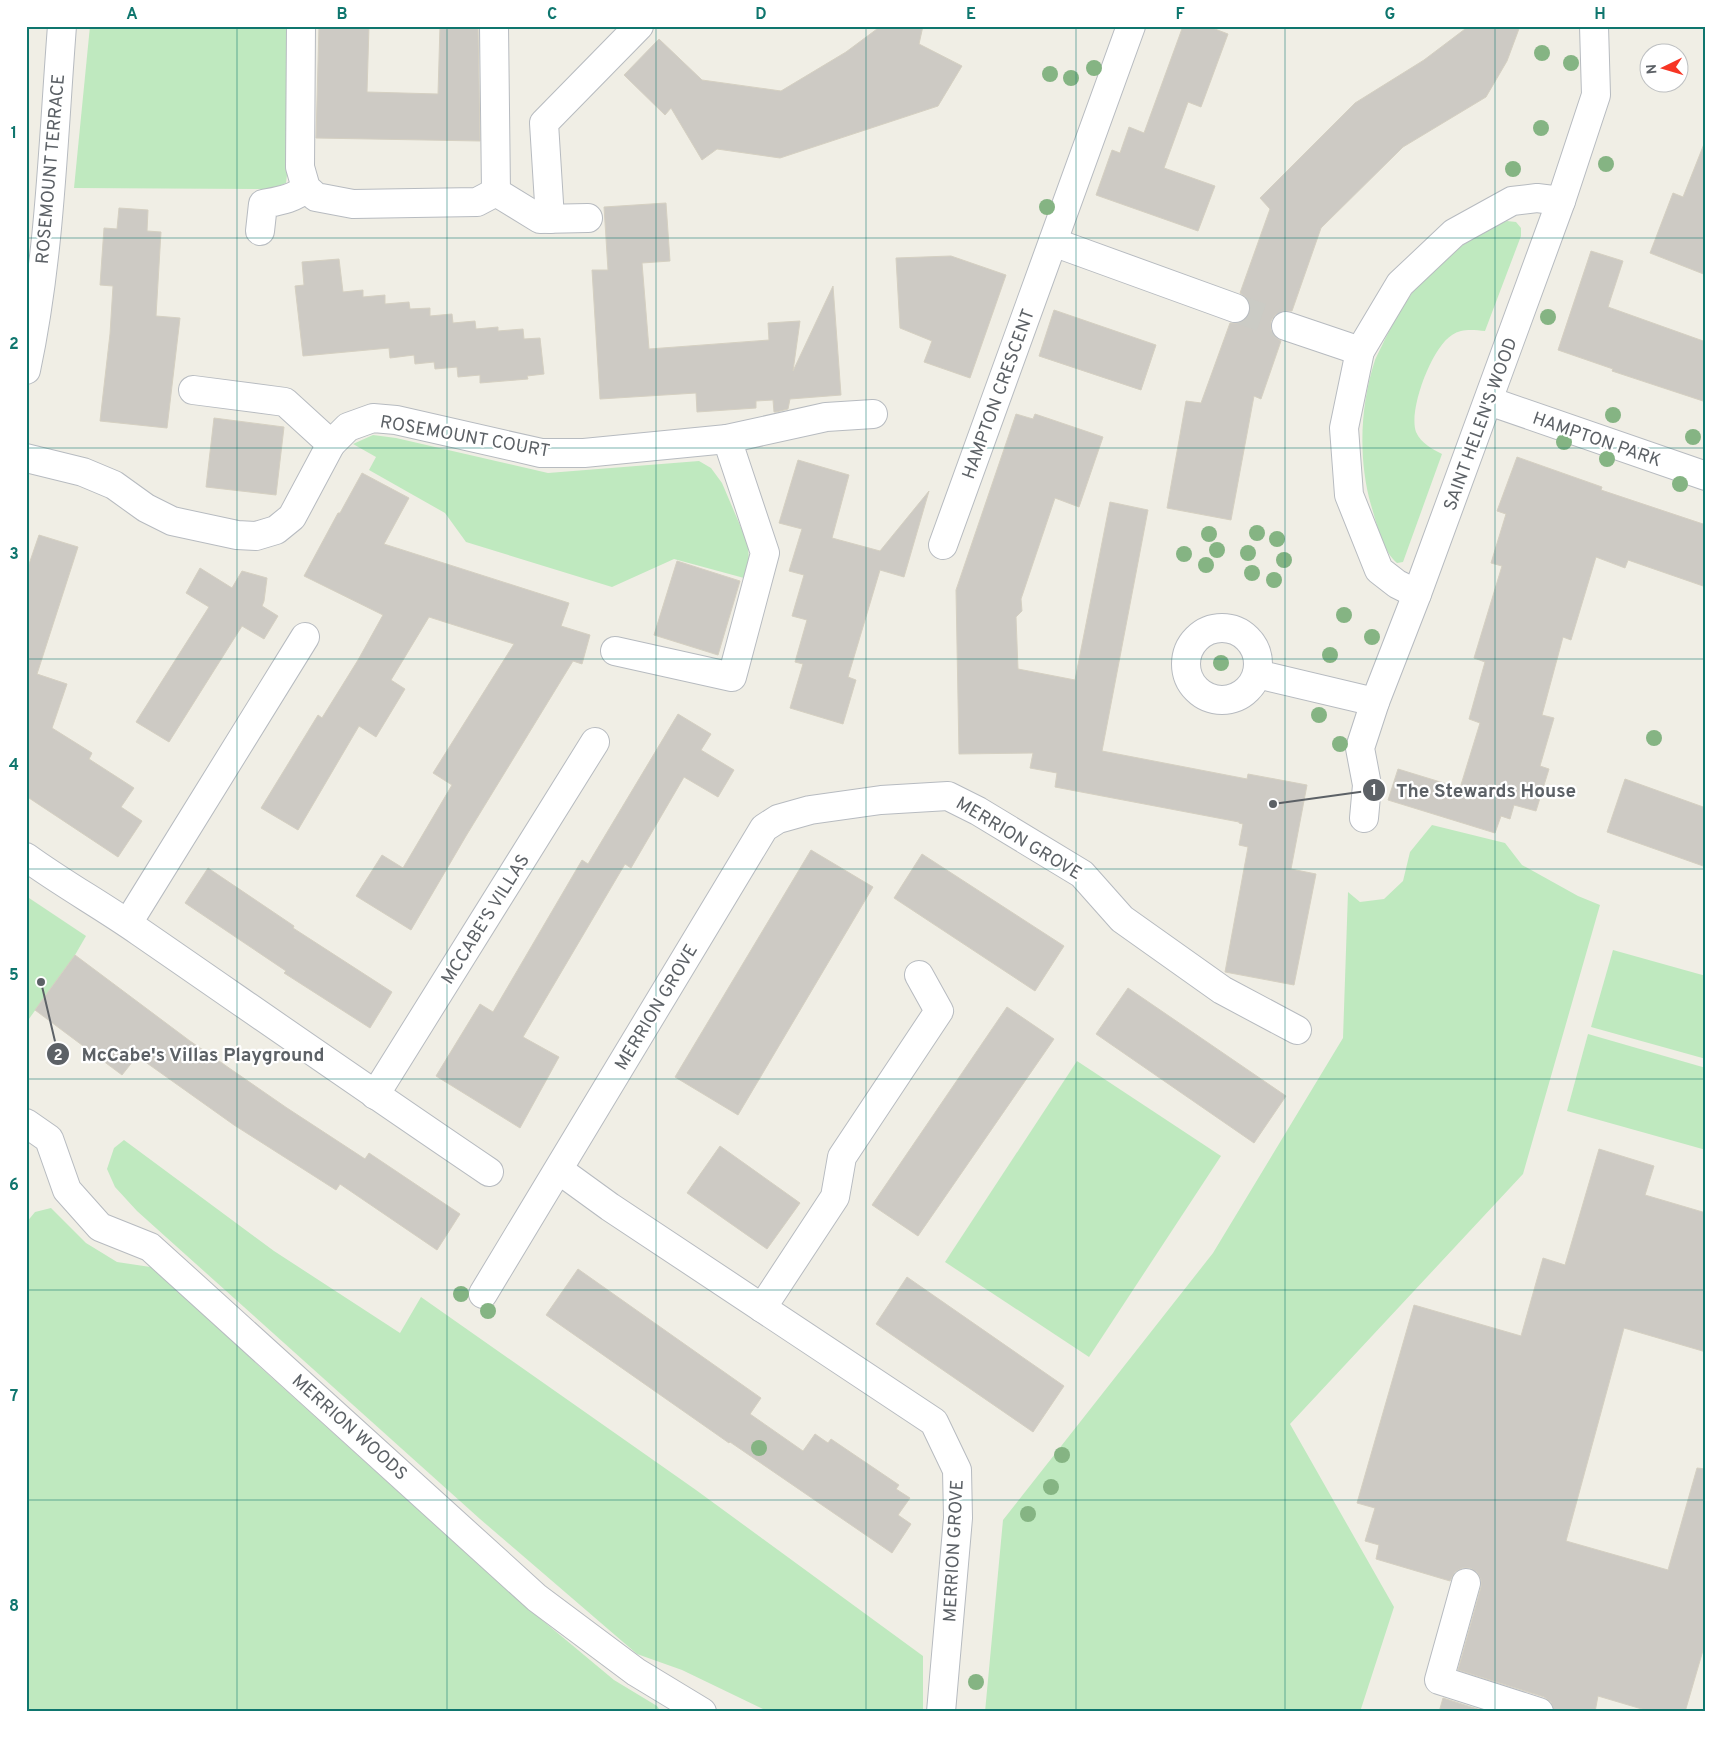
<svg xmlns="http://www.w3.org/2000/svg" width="1732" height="1738" font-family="Overpass,sans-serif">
  <rect width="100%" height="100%" fill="#f0eee5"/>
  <g fill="#bfe9bf">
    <polygon points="90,26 292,26 290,150 286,183 271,189 74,188"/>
    <path d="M1507,221L1516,222L1521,228V236L1485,331C1474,330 1462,328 1452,335C1432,347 1408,410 1416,432C1421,443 1432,449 1442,454L1403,562L1397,563C1382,550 1377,524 1371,505C1358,459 1360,406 1375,360C1378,353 1382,346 1385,339C1394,322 1404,303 1416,288C1438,261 1475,233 1507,221Z"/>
    <polygon points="373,435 396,438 548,473 699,461 711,468 722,483 748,544 749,562 744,578 674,559 612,587 466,542 445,513 369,470 376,457 353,444"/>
    <polygon points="1432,825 1505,843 1522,865 1578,896 1600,905 1523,1174 1290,1424 1394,1607 1360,1712 985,1712 1003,1520 1213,1253 1343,1038 1348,892 1360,902 1384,899 1403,881 1410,852"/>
    <polygon points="26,896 86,936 75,955 26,1023"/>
    <polygon points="1613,950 1706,976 1706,1059 1591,1027"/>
    <polygon points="1588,1034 1706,1068 1706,1150 1567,1111"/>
    <polygon points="1077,1061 1221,1156 1089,1357 945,1262"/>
    <polygon points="124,1140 274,1251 400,1333 421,1297 696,1490 923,1656 923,1712 769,1712 682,1670 637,1654 480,1519 137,1211 115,1187 107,1169 114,1148"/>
    <polygon points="51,1208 86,1243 117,1262 157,1268 260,1367 518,1600 614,1680 657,1706 661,1712 26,1712 26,1223 35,1212"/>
  </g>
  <g fill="#cdcac4" stroke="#d5d0c2">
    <polygon points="319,26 369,26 367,92 438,94 440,26 478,26 480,141 316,138"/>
    <polygon points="881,26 923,26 919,44 962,66 938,106 780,158 717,149 702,160 671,108 665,115 624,75 659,39 702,80 781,91 846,52"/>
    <polygon points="1183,26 1207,26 1228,34 1201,107 1188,102 1164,168 1215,186 1198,231 1096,195 1112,150 1120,153 1129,127 1144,133"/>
    <polygon points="1469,26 1520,26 1507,61 1486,97 1403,147 1321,228 1292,311 1282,311 1275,315 1271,321 1271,330 1274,336 1281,341 1261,399 1254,396 1231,520 1167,508 1186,401 1201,403 1230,323 1237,323 1245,320 1250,313 1250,306 1247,298 1240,293 1270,209 1260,198 1355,103 1424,60"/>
    <polygon points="1704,144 1706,145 1706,275 1650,253 1673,193 1683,197"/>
    <polygon points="666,203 670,261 642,263 649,349 769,340 768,323 800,321 793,371 833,286 841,395 790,399 788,409 776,412 774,412 773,400 756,401 756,408 697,412 696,393 600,399 592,270 608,270 604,207"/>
    <polygon points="119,208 148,210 147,231 161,232 156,316 180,318 167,428 100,421 110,334 113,286 100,285 104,228 117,229"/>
    <polygon points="1591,251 1623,261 1608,307 1706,342 1706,402 1612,371 1613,369 1558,350"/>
    <polygon points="951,256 1006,275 970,378 924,362 932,341 900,328 896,258"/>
    <polygon points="339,259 343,292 363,290 363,297 385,295 385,304 409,302 410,309 430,308 430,316 452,314 453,323 475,321 476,329 498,327 498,331 523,329 524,339 540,338 544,374 527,376 528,379 480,383 480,375 458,377 457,367 435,369 434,362 415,364 414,355 390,358 389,348 303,356 295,286 304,285 302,262"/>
    <polygon points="1054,310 1156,345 1141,390 1039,356"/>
    <polygon points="1016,414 1033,419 1035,414 1103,437 1079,507 1055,498 1021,599 1022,611 1016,617 1018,669 1075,680 1110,502 1148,510 1102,751 1247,779 1248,774 1307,785 1291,869 1316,874 1294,985 1225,972 1248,847 1239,845 1243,824 1239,823 1239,822 1055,787 1057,773 1030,768 1033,753 959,754 956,590"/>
    <polygon points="214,418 284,427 276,495 206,487"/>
    <polygon points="1517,457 1602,487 1601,490 1706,525 1706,587 1628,560 1625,568 1596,557 1571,640 1563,637 1542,715 1554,718 1540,766 1549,769 1536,811 1514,805 1510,819 1501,816 1495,833 1388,800 1398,769 1460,788 1480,723 1469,719 1485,662 1474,658 1502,566 1491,563 1506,514 1497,511"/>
    <polygon points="798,460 849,475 832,538 880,551 929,491 904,577 880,570 848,677 856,680 843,724 790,708 803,664 795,662 807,620 792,616 804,575 789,571 802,529 779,523"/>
    <polygon points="362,473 409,498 384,544 569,603 561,626 590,635 582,664 573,661 466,836 411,930 356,896 382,855 403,868 452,785 433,773 514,644 429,617 391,680 405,689 376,737 359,726 298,830 261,808 318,715 322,718 358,660 383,615 304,576 338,513 340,513"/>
    <polygon points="39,535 78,547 37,674 67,684 52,728 92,753 89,759 134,788 121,807 142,821 118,857 26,796 26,573"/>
    <polygon points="677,561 740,581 718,655 654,635"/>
    <polygon points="200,568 232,588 242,571 267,578 264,601 262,606 278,616 264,639 242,626 169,742 136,722 209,607 186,593"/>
    <polygon points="678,714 711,734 701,750 734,770 718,797 684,777 631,868 625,864 523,1037 559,1057 520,1128 436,1076 480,1004 493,1012 582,860 588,864"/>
    <polygon points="1625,779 1706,808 1706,867 1607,832"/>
    <polygon points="811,850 873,887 738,1115 675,1077"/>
    <polygon points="922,854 1064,946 1035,991 894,898"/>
    <polygon points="208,868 294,926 293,928 392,992 370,1028 284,973 286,971 185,903"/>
    <polygon points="75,955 190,1041 287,1108 365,1159 369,1153 460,1214 437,1250 340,1184 336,1190 234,1125 137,1056 122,1075 35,1010"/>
    <polygon points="1128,988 1286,1096 1254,1143 1096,1034"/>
    <polygon points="1007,1007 1054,1039 918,1236 872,1205"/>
    <polygon points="720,1146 800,1203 767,1249 687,1193"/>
    <polygon points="1599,1149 1654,1166 1645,1195 1706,1213 1706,1352 1624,1328 1566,1541 1668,1570 1697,1468 1706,1469 1706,1640 1685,1712 1652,1712 1598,1696 1595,1712 1554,1712 1551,1702 1544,1697 1458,1670 1481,1587 1481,1580 1477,1572 1470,1568 1462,1568 1455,1572 1450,1581 1376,1559 1379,1545 1365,1541 1375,1508 1357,1503 1414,1305 1521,1336 1543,1258 1565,1265"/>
    <polygon points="578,1269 761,1398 750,1414 803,1451 815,1434 828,1443 831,1439 899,1485 896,1489 910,1498 898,1515 911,1524 892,1553 730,1442 729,1443 546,1315"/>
    <polygon points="907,1277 1064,1386 1033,1432 876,1324"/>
    <polygon points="1443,1698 1487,1712 1439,1712"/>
  </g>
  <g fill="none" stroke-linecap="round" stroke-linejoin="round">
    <polyline stroke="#cbcbc5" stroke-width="28" stroke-dasharray="28 14" stroke-linecap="butt" points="1235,308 1286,326"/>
    <defs>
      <g id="minor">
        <polyline points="301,26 300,167 306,188 316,197 353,204 477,202 496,192 494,26"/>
        <polyline points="496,192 540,219 588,218"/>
        <polyline points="550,219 544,123 639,26"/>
        <path d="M260,231L263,204C278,201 294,199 306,188"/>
        <polyline points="1053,242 1235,308"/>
        <polyline points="1286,326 1360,351"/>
        <path d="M26,370C50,258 53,141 62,26"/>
        <polyline points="193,390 285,402 331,444 348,427 373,418 396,420 541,453 584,453 727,439"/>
        <polyline points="1489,401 1706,476"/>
        <polyline points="26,458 83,472 114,485 146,508 172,521 237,535 256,536 276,530 292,517 331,444"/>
        <polyline points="943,545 1131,26"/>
        <polyline points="1417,594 1397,584 1379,570 1349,495 1344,428 1360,351 1400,284 1454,233 1512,201 1537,198 1561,201"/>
        <circle cx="1222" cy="664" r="36"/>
        <polyline points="615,651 732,677 765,553 727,439 826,417 873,414"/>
        <polyline points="1257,674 1375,702"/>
        <polyline points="1364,818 1367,785 1360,748 1375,702 1417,594 1561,201 1596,95 1594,26"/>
        <path d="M26,857C63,884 103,906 140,932C256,1012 372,1093 489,1172"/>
        <polyline points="128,923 305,637"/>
        <polyline points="375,1095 595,742"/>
        <polyline points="26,1123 49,1139 67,1190 100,1227 150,1247 537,1598 636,1672 702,1712"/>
        <polyline points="559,1170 610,1207 934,1422 957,1470 958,1518 941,1712"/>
        <polyline points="483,1294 764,828 778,819 810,810 881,800 948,796 978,811 1082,874 1122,919 1222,990 1297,1030"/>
        <polyline points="762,1308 835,1197 842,1157 939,1011 919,975"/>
        <polyline points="1466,1583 1439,1680 1539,1712"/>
      </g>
    </defs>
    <use href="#minor" stroke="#b7bbc0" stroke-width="30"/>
    <use href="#minor" stroke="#fff" stroke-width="28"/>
  </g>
  <g fill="#85b483">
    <circle cx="1542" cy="53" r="8"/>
    <circle cx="1571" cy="63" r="8"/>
    <circle cx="1094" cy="68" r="8"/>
    <circle cx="1050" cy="74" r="8"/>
    <circle cx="1071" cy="78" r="8"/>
    <circle cx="1541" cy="128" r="8"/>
    <circle cx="1606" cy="164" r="8"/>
    <circle cx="1513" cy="169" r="8"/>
    <circle cx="1047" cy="207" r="8"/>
    <circle cx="1548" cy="317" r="8"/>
    <circle cx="1613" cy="415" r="8"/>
    <circle cx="1693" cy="437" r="8"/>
    <circle cx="1564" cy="442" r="8"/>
    <circle cx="1607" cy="459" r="8"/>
    <circle cx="1680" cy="484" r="8"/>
    <circle cx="1257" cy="533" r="8"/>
    <circle cx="1209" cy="534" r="8"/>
    <circle cx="1277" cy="539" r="8"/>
    <circle cx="1217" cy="550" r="8"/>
    <circle cx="1248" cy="553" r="8"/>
    <circle cx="1184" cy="554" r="8"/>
    <circle cx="1284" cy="560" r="8"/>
    <circle cx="1206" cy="565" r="8"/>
    <circle cx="1252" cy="573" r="8"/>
    <circle cx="1274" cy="580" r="8"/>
    <circle cx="1344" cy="615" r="8"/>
    <circle cx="1372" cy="637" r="8"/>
    <circle cx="1330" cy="655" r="8"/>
    <circle cx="1221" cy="663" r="8"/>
    <circle cx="1319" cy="715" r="8"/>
    <circle cx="1654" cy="738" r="8"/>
    <circle cx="1340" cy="744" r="8"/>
    <circle cx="461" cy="1294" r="8"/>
    <circle cx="488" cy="1311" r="8"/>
    <circle cx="759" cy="1448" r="8"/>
    <circle cx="1062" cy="1455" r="8"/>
    <circle cx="1051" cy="1487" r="8"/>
    <circle cx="1028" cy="1514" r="8"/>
    <circle cx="976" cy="1682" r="8"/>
  </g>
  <path fill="none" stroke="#0f766e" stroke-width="1" stroke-opacity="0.55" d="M237,26V1712M447,26V1712M656,26V1712M866,26V1712M1076,26V1712M1285,26V1712M1495,26V1712M26,238H1706M26,448H1706M26,659H1706M26,869H1706M26,1079H1706M26,1290H1706M26,1500H1706"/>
  <g text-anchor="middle" stroke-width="4.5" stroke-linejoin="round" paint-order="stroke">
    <g font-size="18" fill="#5c6166" stroke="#fff">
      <text transform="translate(50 169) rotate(-85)" y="6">ROSEMOUNT TERRACE</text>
      <text transform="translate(998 394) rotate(-70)" y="6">HAMPTON CRESCENT</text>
      <text transform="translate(1480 424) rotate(-70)" y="6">SAINT HELEN'S WOOD</text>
      <text transform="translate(465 436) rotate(10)" y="6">ROSEMOUNT COURT</text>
      <text transform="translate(1597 439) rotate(19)" y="6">HAMPTON PARK</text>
      <text transform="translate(1019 838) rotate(31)" y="6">MERRION GROVE</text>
      <text transform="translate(485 919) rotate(-58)" y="6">MCCABE'S VILLAS</text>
      <text transform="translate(656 1007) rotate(-59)" y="6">MERRION GROVE</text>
      <text transform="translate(350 1427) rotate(42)" y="6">MERRION WOODS</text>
      <text transform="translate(953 1551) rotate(-87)" y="6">MERRION GROVE</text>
    </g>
  </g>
  <path fill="none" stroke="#5c6166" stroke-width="2" d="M1273 804L1374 790M41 982L58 1054"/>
  <g fill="#5c6166" stroke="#fff" stroke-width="2">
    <circle cx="1273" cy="804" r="5"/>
    <circle cx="41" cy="982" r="5"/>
    <circle cx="1374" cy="790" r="12"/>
    <circle cx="58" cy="1054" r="12"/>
  </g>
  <g font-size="15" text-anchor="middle" font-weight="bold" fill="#fff">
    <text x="1374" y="795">1</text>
    <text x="58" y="1060">2</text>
  </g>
  <g font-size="19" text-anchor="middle" font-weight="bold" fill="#5c6166" stroke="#fff" stroke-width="4.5" stroke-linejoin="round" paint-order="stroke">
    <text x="1486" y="797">The Stewards House</text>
    <text x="203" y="1061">McCabe's Villas Playground</text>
  </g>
  <rect width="1732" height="1738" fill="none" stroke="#ffffff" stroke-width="55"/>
  <g transform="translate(1664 68) rotate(265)"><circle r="24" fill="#ffffff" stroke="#bec0c2"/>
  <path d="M0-4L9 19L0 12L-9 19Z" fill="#f73524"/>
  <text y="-8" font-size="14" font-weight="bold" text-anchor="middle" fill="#5c6166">N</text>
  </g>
  <rect x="28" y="28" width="1676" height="1682" fill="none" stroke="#0f766e" stroke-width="2"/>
  <g font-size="16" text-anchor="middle" font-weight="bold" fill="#0f766e">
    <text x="132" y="19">A</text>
    <text x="342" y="19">B</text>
    <text x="552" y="19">C</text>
    <text x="761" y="19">D</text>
    <text x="971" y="19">E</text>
    <text x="1180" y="19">F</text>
    <text x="1390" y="19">G</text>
    <text x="1600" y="19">H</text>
    <text x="14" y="138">1</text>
    <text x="14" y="349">2</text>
    <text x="14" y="559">3</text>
    <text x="14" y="770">4</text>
    <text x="14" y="980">5</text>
    <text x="14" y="1190">6</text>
    <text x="14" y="1401">7</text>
    <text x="14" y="1611">8</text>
  </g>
</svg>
